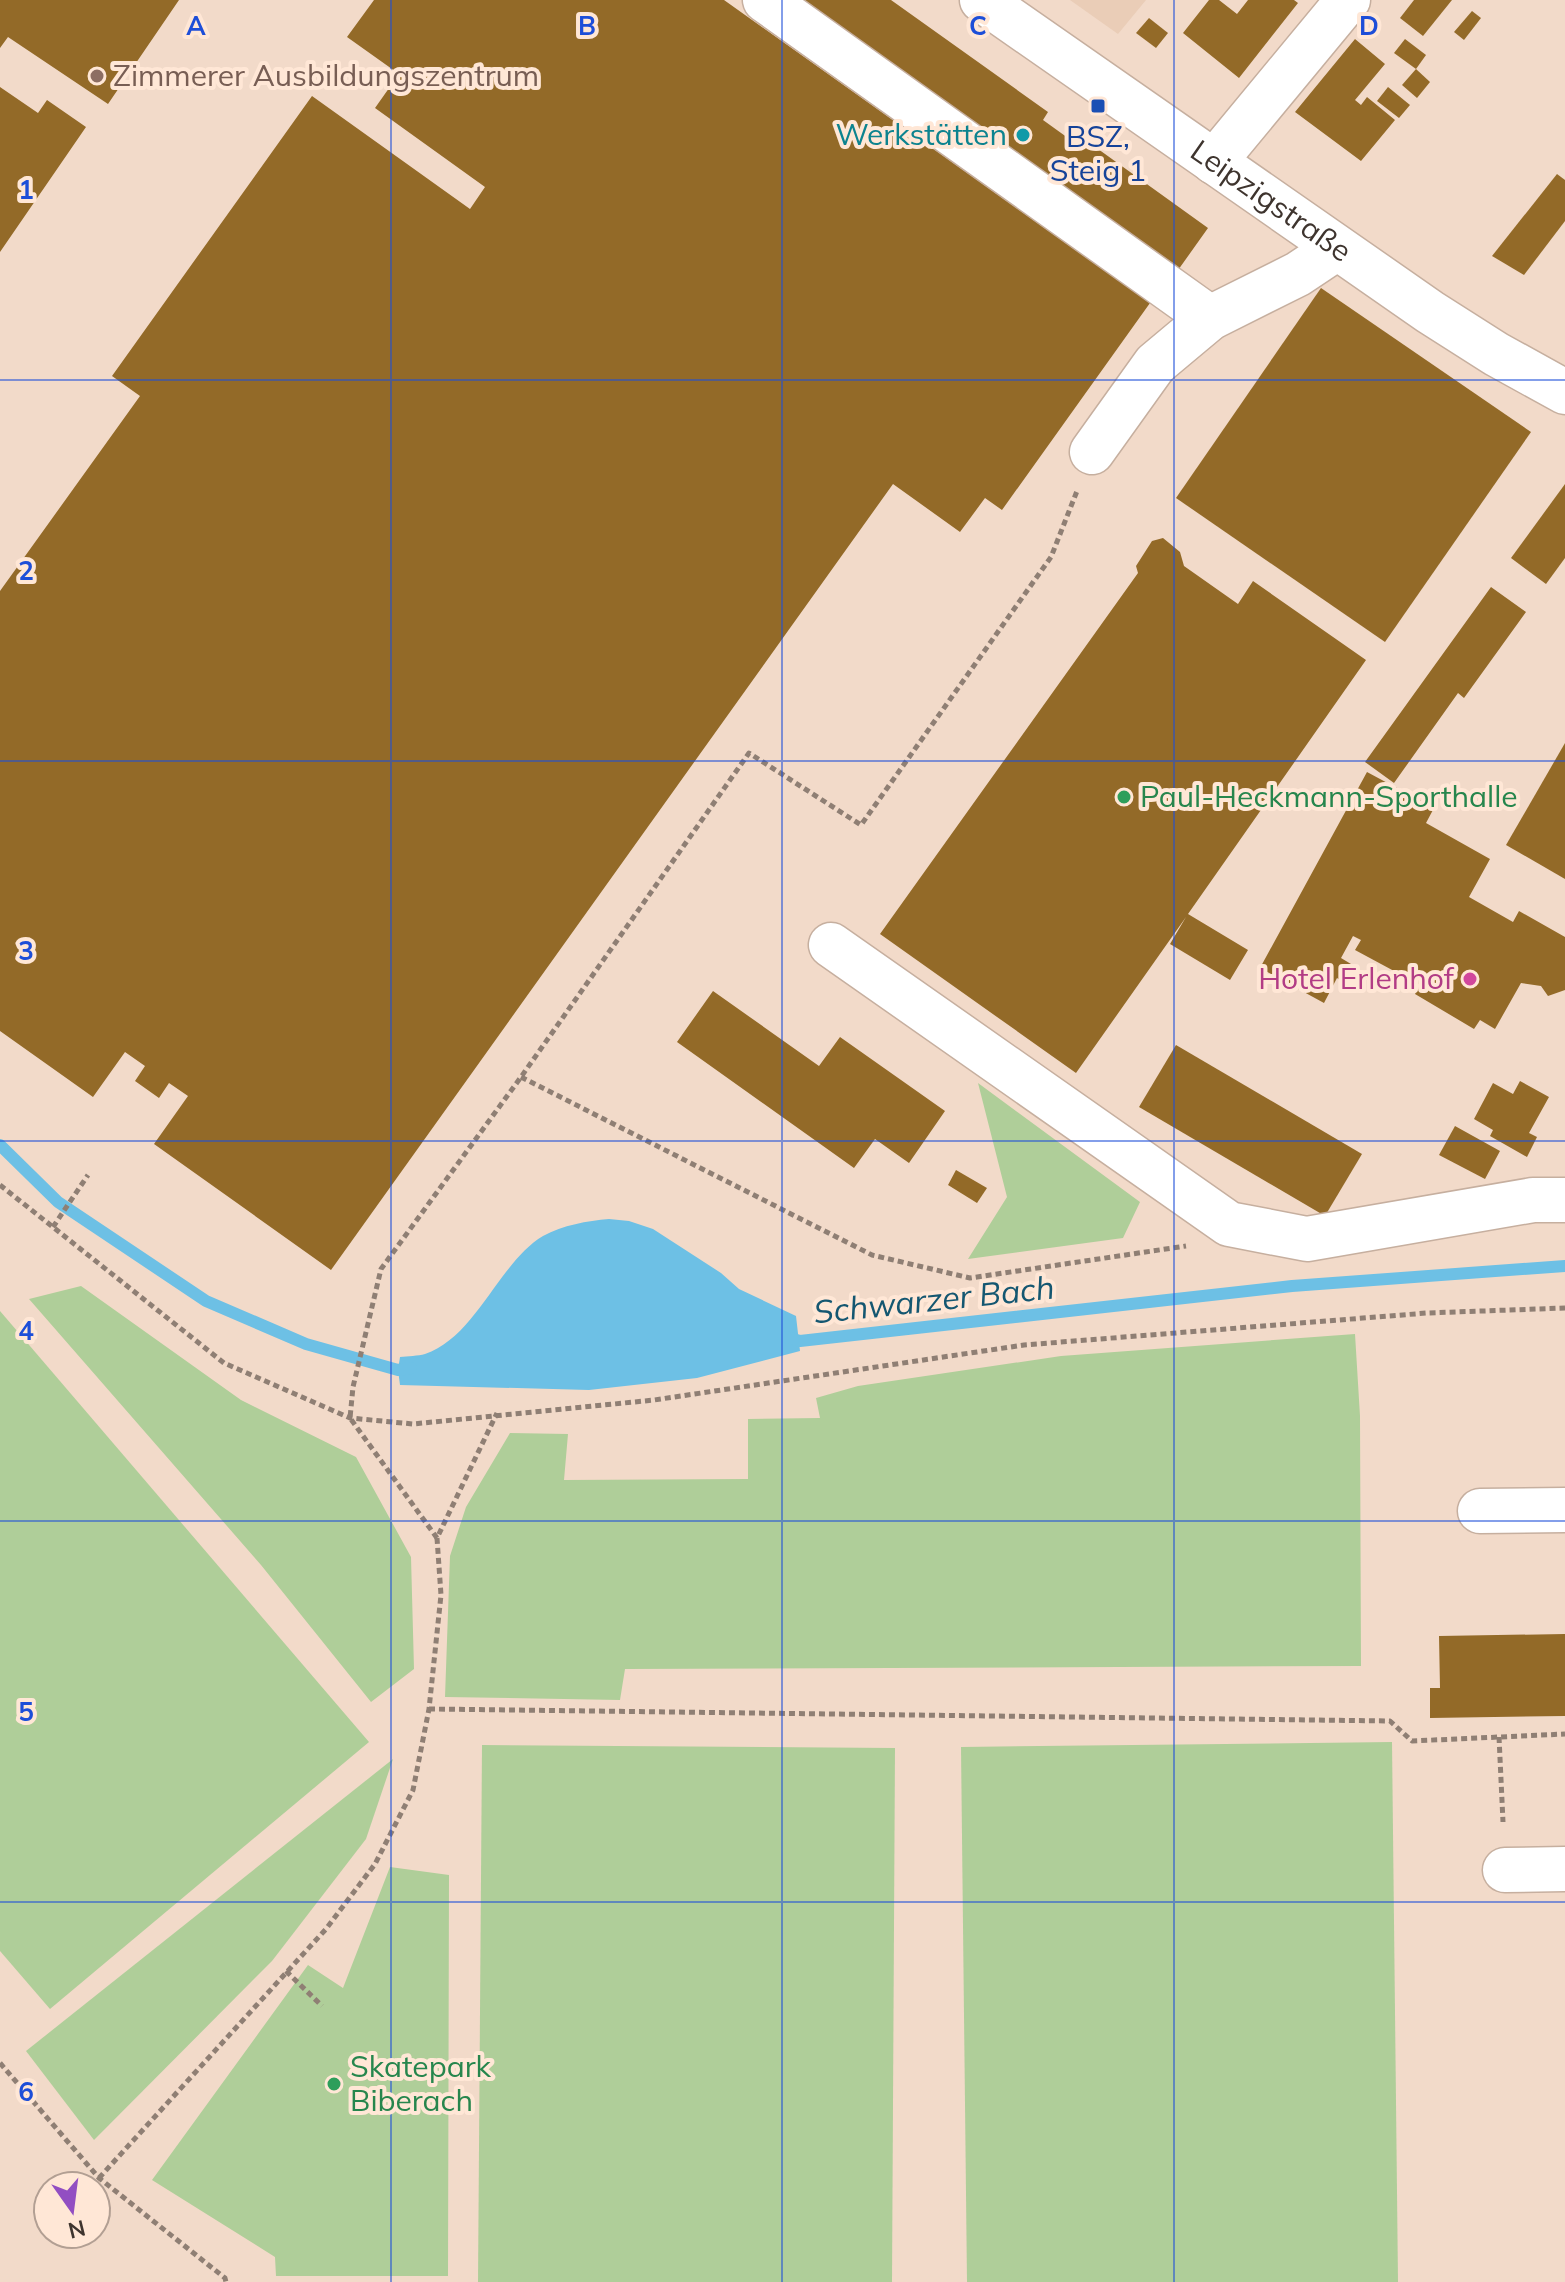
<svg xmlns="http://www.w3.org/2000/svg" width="1565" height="2282" font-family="Mulish,sans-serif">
  <rect width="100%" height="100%" fill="#f2dac9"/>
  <polygon fill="#eacdb7" points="1070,0 1146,0 1118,34"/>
  <g fill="#afce99">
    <polygon points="978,1083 1140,1202 1123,1238 968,1259 1007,1197"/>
    <polygon points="81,1286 241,1400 356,1457 411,1557 414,1669 371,1702 261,1565 29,1299"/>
    <polygon points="0,1311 369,1742 50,2009 0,1951"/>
    <polygon points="1355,1334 1360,1416 1361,1666 625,1669 620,1700 445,1697 450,1556 466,1507 510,1433 568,1434 564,1480 748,1479 748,1419 820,1418 816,1398 858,1386 1061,1356"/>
    <polygon points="1392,1742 1398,2282 967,2282 961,1747"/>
    <polygon points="482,1745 895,1748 892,2282 478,2282"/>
    <polygon points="393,1759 366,1839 272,1961 94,2140 26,2051"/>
    <polygon points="390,1867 449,1875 448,2276 276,2276 275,2257 152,2180 308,1965 343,1988"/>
  </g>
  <path fill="#6dc0e5" d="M609,1219L629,1221L653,1229L721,1273L739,1289L796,1316L800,1351L697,1378L589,1390L400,1385L398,1370L400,1357C408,1356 418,1356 425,1354C476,1337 499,1262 543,1236C563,1225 587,1221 609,1219Z"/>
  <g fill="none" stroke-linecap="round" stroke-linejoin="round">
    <g stroke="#6dc0e5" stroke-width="12">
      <polyline points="0,1145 58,1202 206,1301 306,1344 398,1370 411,1368"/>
      <polyline points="786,1337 800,1341 1292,1286 1565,1266"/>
    </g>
  </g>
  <g fill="#936a28">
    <polygon points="0,0 179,0 108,104 8,37 0,48"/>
    <polygon points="374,0 724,0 1150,303 1002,510 985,498 960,532 893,484 331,1270 154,1144 188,1096 169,1083 159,1098 135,1081 145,1066 125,1052 93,1097 0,1031 0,591 140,396 112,376 312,96 470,209 485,187 375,108 399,74 347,37"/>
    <polygon points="795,0 891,0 1048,112 1043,120 1068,138 1073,131 1208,228 1176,273"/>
    <polygon points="1209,0 1219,0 1237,14 1248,0 1294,0 1298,3 1239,78 1183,33"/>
    <polygon points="1414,0 1452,0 1423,36 1400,18"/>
    <polygon points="1472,11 1481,18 1464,40 1454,32"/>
    <polygon points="1149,18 1168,33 1156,48 1136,33"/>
    <polygon points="1355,39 1385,64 1355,100 1361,105 1367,97 1395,120 1361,161 1295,112"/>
    <polygon points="1405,39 1426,55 1416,69 1394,53"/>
    <polygon points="1416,69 1430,82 1417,98 1402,85"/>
    <polygon points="0,87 38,113 47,100 86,127 0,252"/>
    <polygon points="1388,87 1410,105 1399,118 1377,101"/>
    <polygon points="1557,174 1565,180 1565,221 1524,275 1492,256"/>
    <polygon points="1321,288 1531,432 1385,642 1176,498"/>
    <polygon points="1565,484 1565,558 1546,584 1511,558"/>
    <polygon points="1163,538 1180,552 1184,566 1238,604 1253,581 1366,660 1188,914 1248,950 1230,980 1170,944 1186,917 1076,1073 880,934 1138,573 1136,566 1152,541"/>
    <polygon points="1491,587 1526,612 1464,698 1458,693 1394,783 1365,762"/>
    <polygon points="1565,743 1565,879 1506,845"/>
    <polygon points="1367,772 1434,808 1426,823 1490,859 1469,897 1513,922 1519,911 1565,937 1565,990 1548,996 1541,986 1521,983 1495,1029 1480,1020 1474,1029 1415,994 1420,985 1355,950 1361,940 1353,936 1341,958 1356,967 1346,984 1337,978 1324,1003 1260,968"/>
    <polygon points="713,991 819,1066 840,1037 945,1111 909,1163 875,1139 854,1168 677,1042"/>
    <polygon points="1176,1045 1362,1154 1325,1216 1139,1107"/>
    <polygon points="1520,1081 1549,1097 1529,1133 1537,1137 1527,1157 1490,1136 1493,1130 1474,1119 1493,1083 1513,1094"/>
    <polygon points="1455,1126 1500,1151 1485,1179 1439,1155"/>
    <polygon points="956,1170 987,1188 977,1203 948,1185"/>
    <polygon points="1565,1634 1565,1716 1430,1718 1430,1688 1440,1688 1439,1636"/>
  </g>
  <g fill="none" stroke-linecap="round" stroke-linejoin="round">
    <defs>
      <g id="minor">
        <polyline points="765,0 1210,318"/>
        <path id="s1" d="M982,0L1430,312L1496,354L1565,392"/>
        <polyline points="1214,162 1348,0"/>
        <polyline points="1092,452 1155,364 1210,318 1298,274 1337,248"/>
        <polyline points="831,945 1229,1224 1307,1239 1533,1200 1565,1200"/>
        <polyline points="1480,1511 1565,1510"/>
        <polyline points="1505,1870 1565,1869"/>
      </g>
    </defs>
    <use href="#minor" stroke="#c6af9f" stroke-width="47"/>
    <g stroke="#8f7f74" stroke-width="5" stroke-dasharray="6 4" stroke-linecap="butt">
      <polyline points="521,1077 872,1255 970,1278 1186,1246"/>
      <polyline points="0,1185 224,1363 350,1418 413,1424 654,1400 1024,1345 1427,1313 1565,1308"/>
      <polyline points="53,1227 88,1175"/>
      <polyline points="437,1538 350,1418 353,1387 381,1269 521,1077 749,753 861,825 1051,557 1077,491"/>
      <polyline points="429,1709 1390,1721 1412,1741 1565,1734"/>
      <polyline points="1499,1737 1503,1822"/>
      <polyline points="286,1971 322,2006"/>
      <polyline points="0,2063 99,2178 225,2278 226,2282"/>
      <polyline points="99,2178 326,1929 375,1864 413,1790 429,1709 441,1595 437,1538 497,1413"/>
    </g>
    <use href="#minor" stroke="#fff" stroke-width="44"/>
  </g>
  <path fill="none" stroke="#1d4ed8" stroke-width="2" stroke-opacity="0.55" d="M391,0V2282M782,0V2282M1174,0V2282M0,380H1565M0,761H1565M0,1141H1565M0,1521H1565M0,1902H1565"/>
  <circle fill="#8d6e63" stroke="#ffe7d6" stroke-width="3" cx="97" cy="76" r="8"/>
  <rect fill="#1a4fb4" stroke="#ffe7d6" stroke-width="3" x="1090" y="98" width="16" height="16" rx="4"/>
  <circle fill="#0f9aa8" stroke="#ffe7d6" stroke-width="3" cx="1023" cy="135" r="8"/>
  <g fill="#2e9e5b" stroke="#ffe7d6" stroke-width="3">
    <circle cx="1124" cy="797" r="8"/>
    <circle cx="334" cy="2084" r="8"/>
  </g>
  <circle fill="#d1479c" stroke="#ffe7d6" stroke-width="3" cx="1470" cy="979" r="8"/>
  <g text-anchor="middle" stroke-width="8" stroke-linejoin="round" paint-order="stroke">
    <g font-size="30" fill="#785e54" stroke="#ffe7d6" text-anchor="start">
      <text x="113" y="86">Zimmerer Ausbildungszentrum</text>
    </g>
    <g font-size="30" fill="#0d838f" stroke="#ffe7d6" text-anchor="end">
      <text x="1007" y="145">Werkstätten</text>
    </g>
    <g font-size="30" fill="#164399" stroke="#ffe7d6">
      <text x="1098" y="147">BSZ,<tspan x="1098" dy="34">Steig 1</tspan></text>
    </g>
    <g font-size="30" fill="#3e342e" stroke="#ffe7d6">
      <text dy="10" stroke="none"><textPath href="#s1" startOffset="352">Leipzigstraße</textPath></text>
    </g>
    <g font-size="30" fill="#27864d" stroke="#ffe7d6" text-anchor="start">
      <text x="1140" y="807">Paul-Heckmann-Sporthalle</text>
      <text x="350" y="2077">Skatepark<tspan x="350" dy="34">Biberach</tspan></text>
    </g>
    <g font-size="30" fill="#b23c85" stroke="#ffe7d6" text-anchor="end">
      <text x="1454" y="989">Hotel Erlenhof</text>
    </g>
    <g font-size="32" font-style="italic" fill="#155771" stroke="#ffe7d6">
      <text transform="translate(934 1300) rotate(-6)" y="11">Schwarzer Bach</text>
    </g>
  </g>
  <g font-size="26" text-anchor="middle" font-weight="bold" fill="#1d4ed8" stroke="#ffe7d6" stroke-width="8" stroke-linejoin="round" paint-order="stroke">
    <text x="196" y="35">A</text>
    <text x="587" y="35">B</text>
    <text x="978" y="35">C</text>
    <text x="1369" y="35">D</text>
    <text x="26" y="199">1</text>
    <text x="26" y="580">2</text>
    <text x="26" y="960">3</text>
    <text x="26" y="1340">4</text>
    <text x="26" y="1721">5</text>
    <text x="26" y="2101">6</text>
  </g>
  <g transform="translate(72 2210) rotate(166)"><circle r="38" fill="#ffe7d6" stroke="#b29f93" stroke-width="2"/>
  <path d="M0-6L14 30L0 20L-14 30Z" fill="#924ec2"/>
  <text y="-12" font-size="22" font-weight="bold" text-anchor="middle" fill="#3e342e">N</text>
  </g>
</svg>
